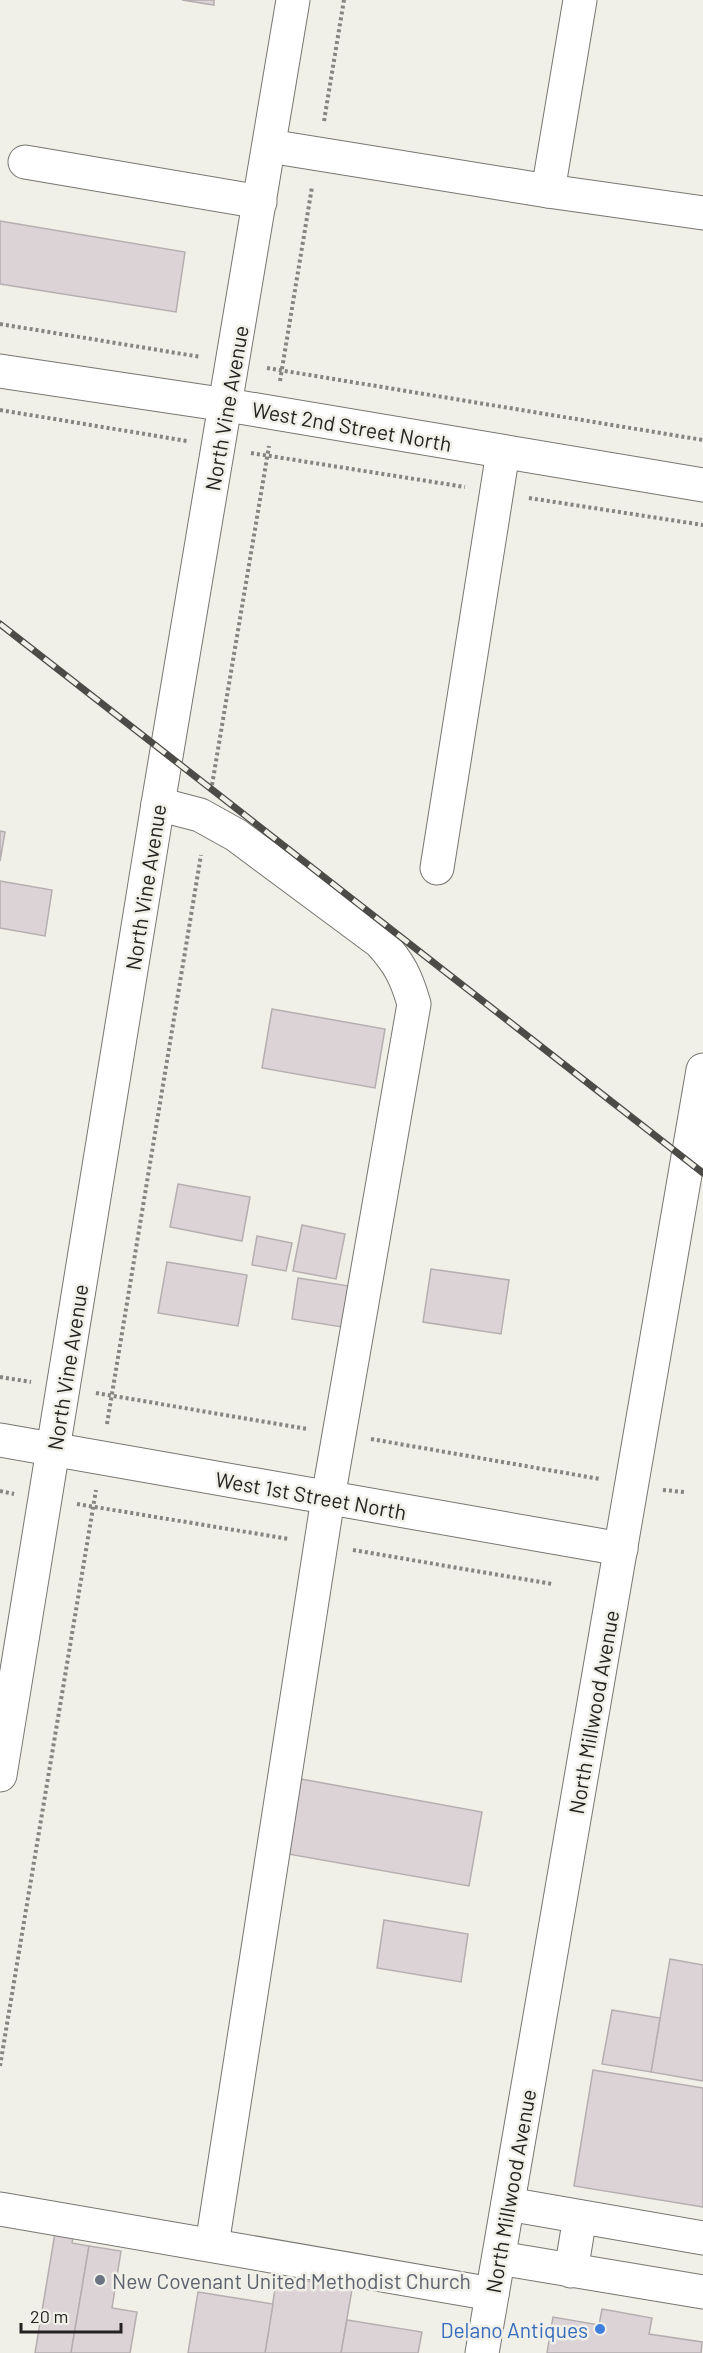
<svg xmlns="http://www.w3.org/2000/svg" width="703" height="2353" viewBox="0 0 703 2353" font-family="Barlow,sans-serif">
<rect width="100%" height="100%" fill="#f0efe8"/>
<g fill="#dbd3d6" stroke="#b5aeb0" stroke-width="1.5">
<path d="M182 0H214V5Z"/>
<path d="M0 221 185 252 176 312 0 284Z"/>
<path d="M0 831 5 832 0 861Z"/>
<path d="M0 881 52 890 45 936 0 928Z"/>
<path d="M272 1009 385 1029 375 1088 262 1068Z"/>
<path d="M178 1184 250 1197 242 1241 170 1227Z"/>
<path d="M302 1225 345 1234 336 1279 293 1271Z"/>
<path d="M257 1236 292 1243 286 1271 252 1265Z"/>
<path d="M167 1262 247 1275 238 1326 158 1313Z"/>
<path d="M431 1269 509 1280 501 1334 423 1322Z"/>
<path d="M298 1278 349 1286 342 1327 292 1319Z"/>
<path d="M301 1779 482 1812 469 1886 288 1854Z"/>
<path d="M384 1920 468 1934 461 1982 377 1968Z"/>
<path d="M670 1959 703 1965V2081L651 2072Z"/>
<path d="M612 2010 660 2018 651 2072 602 2064Z"/>
<path d="M593 2070 703 2088V2207L574 2186Z"/>
<path d="M55 2233 73 2237 72 2243 89 2246 71 2353H35Z"/>
<path d="M89 2246 121 2251 112 2308 137 2312 130 2353H71Z"/>
<path d="M327 2273 354 2278 341 2353H265L277 2276 325 2284Z"/>
<path d="M198 2292 273 2304 265 2353H188Z"/>
<path d="M602 2309 652 2318 649 2334 702 2342 701 2353H547L553 2317 599 2325Z"/>
<path d="M347 2320 422 2332 418 2353H341Z"/>
</g>
<g fill="none" stroke-linecap="round" stroke-linejoin="round">
<defs>
<g id="minor">
<path d="M269 146 548 191 703 213"/>
<path d="M25 162 260 202"/>
<path d="M548 191 580 0"/>
<path d="M0 371 227 405 703 485"/>
<path d="M158 804 200 815 236 835 380 942C399 963 406 976 414 1004L328 1498 212 2245"/>
<path d="M437 868 503 452"/>
<path d="M0 1440 621 1549"/>
<path d="M0 1775 158 804 293 0"/>
<path d="M508 2204 703 2238"/>
<path d="M0 2209 492 2294"/>
<path d="M499 2258 703 2292"/>
<path d="M571 2271 580 2217"/>
<path d="M482 2353 703 1070"/>
</g>
</defs>
<use href="#minor" stroke="#787671" stroke-width="35"/>
<g stroke="#868581" stroke-width="4" stroke-dasharray="3 3" stroke-linecap="butt">
<path d="M324 121 344 0"/>
<path d="M0 324 201 357"/>
<path d="M267 368 703 440"/>
<path d="M280 381 312 187"/>
<path d="M0 410 187 441"/>
<path d="M251 453 465 487"/>
<path d="M529 498 703 525"/>
<path d="M212 785 269 446"/>
<path d="M0 1377 31 1382"/>
<path d="M96 1393 307 1429"/>
<path d="M107 1424 201 855"/>
<path d="M371 1439 600 1479"/>
<path d="M663 1490 684 1492"/>
<path d="M0 1491 14 1494"/>
<path d="M77 1504 289 1539"/>
<path d="M353 1550 552 1584"/>
<path d="M0 2066 96 1490"/>
</g>
<use href="#minor" stroke="#fff" stroke-width="33"/>
<defs>
<path id="rail" d="M0 624 703 1173"/>
</defs>
<use href="#rail" stroke="#4c4b48" stroke-width="7"/>
<use href="#rail" stroke="#f0efe8" stroke-width="4.5" stroke-dasharray="14" stroke-linecap="butt"/>
</g>
<circle fill="#6b7280" stroke="#f0efe8" stroke-width="2" cx="100" cy="2280" r="6"/>
<circle fill="#3f7fe0" stroke="#f0efe8" stroke-width="2" cx="600" cy="2329" r="6"/>
<g text-anchor="middle" dominant-baseline="central" stroke-width="5" stroke-linejoin="round" paint-order="stroke">
<g font-size="21" fill="#242321" stroke="#f0efe8">
<text transform="translate(226 408) rotate(-80)">North Vine Avenue</text>
<text transform="translate(352 426) rotate(10)">West 2nd Street North</text>
<text transform="translate(145 887) rotate(-81)">North Vine Avenue</text>
<text transform="translate(67 1367) rotate(-81)">North Vine Avenue</text>
<text transform="translate(311 1495) rotate(10)">West 1st Street North</text>
<text transform="translate(593 1712) rotate(-80)">North Millwood Avenue</text>
<text transform="translate(510 2191) rotate(-80)">North Millwood Avenue</text>
</g>
<g font-size="21" fill="#5b616d" stroke="#f0efe8" text-anchor="start">
<text x="112" y="2280">New Covenant United Methodist Church</text>
</g>
<g font-size="21" fill="#366cbe" stroke="#f0efe8" text-anchor="end">
<text x="588" y="2329">Delano Antiques</text>
</g>
</g>
<path d="M21 2323v9h100v-9" fill="none" stroke="#242321" stroke-width="3"/>
<text x="30" y="2323" font-size="18" fill="#242321" stroke="#f0efe8" stroke-width="4.5" paint-order="stroke">20 m</text>
</svg>
